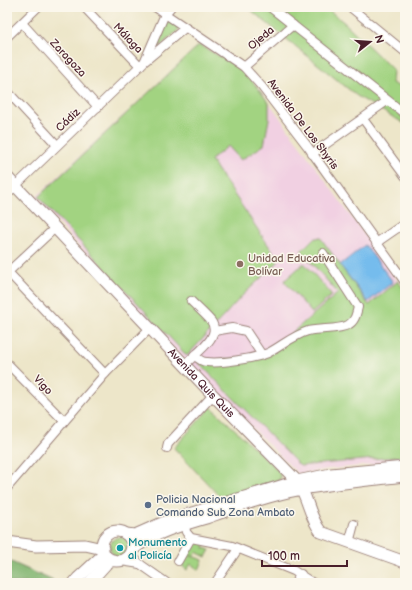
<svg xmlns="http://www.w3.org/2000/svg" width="412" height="590" viewBox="0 0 412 590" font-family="'Balsamiq Sans',sans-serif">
<rect width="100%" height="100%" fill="#fbf7ec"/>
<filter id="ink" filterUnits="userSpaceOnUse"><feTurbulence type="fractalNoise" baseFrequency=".025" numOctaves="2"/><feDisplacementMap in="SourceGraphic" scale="8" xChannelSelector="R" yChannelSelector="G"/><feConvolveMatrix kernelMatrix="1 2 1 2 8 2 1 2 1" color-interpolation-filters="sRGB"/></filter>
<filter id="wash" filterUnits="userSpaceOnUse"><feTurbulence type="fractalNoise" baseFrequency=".012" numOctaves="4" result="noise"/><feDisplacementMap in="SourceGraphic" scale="16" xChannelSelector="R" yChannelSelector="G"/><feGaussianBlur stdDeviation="0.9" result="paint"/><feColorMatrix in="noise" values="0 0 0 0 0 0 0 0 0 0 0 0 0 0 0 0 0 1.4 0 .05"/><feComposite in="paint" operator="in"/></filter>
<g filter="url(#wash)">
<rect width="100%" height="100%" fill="#ede6c9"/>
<path fill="#f1d0e2" d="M199 45 242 71 260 90 405 291V462L330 469 298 474 163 338 35 198Z"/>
<g fill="#a2d381" stroke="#767956">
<path d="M247 7H325L346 24 393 70 392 83 405 90V124L357 96Z"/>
<path d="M165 19 182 27 153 52Z"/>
<path d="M199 45 243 69 269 103V119L264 145 241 160 228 146 211 160 279 261 242 296 187 356 38 197Z"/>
<path d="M320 237 369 305 398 281 405 291V456L300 466 197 361 265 356 338 293 301 251 313 239Z"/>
<path d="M304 263 332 295 312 313 284 281Z"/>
<path d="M211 407 280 472V480L221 498 174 448Z"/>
<circle cx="120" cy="547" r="10"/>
<path d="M189 539 206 542 204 548 210 550 206 557 196 552 194 556 184 552Z"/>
<path d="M183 553 203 560 199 570 191 564 187 570 179 563Z"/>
</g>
<path fill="#81b56f" stroke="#666a4d" d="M7 560 58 583H7Z"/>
<path fill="#75bced" stroke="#606e8c" d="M365 245 393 282 368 302 340 265Z"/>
</g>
<g filter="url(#ink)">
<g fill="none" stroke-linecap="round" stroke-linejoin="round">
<defs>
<g id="minor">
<path d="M84 7 140 66"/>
<path d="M155 7 244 67 262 87 308 147 405 282"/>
<path d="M270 7 405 114"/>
<path d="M350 7 405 52"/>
<path d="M22 23 98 107"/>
<path d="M7 37 38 7"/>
<path d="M145 60 165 14 171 7"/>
<path d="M244 67 293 25"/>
<path d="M7 91 57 145"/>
<path d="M363 119 405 176"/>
<path d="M312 154 387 101"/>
<path d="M7 194 144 62 185 28"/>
<path d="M376 243 405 223"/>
<path d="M8 272 105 374"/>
<path d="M7 273 56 227"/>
<path d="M214 331 232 328 246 331 262 355"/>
<path d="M194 355C198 359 202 362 207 362 221 364 255 358 268 353 282 346 292 336 308 331 320 328 339 330 348 325 355 321 356 315 358 307L323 253"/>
<path d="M7 363 64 421"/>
<path d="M185 365C194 354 223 337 211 321 205 314 198 308 191 301"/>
<path d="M167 448 168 444 213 395"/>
<path d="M7 488 105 374 150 328"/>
<path d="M185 524 186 532 191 538 232 546 294 571 313 583"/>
<path d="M349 543 354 524"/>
<path d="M130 554 140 564 167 583"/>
<path d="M121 561 140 564"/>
<path d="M178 561 191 538"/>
<path d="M215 583 238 549"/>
<path d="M295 583 301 574"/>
</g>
<g id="major">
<path id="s1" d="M7 177 213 395 297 481C308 496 309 517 321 532L405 562"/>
<circle cx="117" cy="546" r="15"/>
<path d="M126 534 135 535 169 520 297 481 331 474 405 467"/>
<path d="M7 542 36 546 85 545 103 549"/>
<path d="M131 551C152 533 180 526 206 518 237 507 269 495 302 489 336 483 371 480 405 476"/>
<path d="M74 583 78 578 104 554"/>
<path d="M89 583 107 563 113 560"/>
</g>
</defs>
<use href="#minor" stroke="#9c827a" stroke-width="10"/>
<use href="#major" stroke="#9c827a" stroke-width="13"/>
<use href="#minor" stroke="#fff" stroke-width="8"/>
<use href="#major" stroke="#fff" stroke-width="11"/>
</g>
</g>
<circle fill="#8d6e63" stroke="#fbf7ec" stroke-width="1.5" cx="240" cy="264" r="4"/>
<circle fill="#5c6f8a" stroke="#fbf7ec" stroke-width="1.5" cx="148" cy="505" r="4"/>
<circle fill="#0f9aa8" stroke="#fbf7ec" stroke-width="1.5" cx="120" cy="548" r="4"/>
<g text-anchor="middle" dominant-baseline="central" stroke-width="3" stroke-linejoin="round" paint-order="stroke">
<g font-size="11" fill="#4a1f2b" stroke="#fbf7ec">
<text transform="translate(128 38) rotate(46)">Málaga</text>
<text transform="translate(261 38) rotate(-40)">Ojeda</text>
<text transform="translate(68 58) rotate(47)">Zaragoza</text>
<text transform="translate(68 120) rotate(-43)">Cádiz</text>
<text transform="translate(303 124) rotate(53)">Avenida De Los Shyris</text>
<text stroke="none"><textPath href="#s1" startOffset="283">Avenida Quis Quis</textPath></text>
<text transform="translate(43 385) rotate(47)">Vigo</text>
</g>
<g font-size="11" fill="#785e54" stroke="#fbf7ec" text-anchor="start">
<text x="248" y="258">Unidad Educativa<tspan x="248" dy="13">Bolívar</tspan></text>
</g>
<g font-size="11" fill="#4e5e75" stroke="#fbf7ec" text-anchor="start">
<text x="156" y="499">Policia Nacional<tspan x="156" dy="13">Comando Sub Zona Ambato</tspan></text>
</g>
<g font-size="11" fill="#0d838f" stroke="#fbf7ec" text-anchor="start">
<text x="128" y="542">Monumento<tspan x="128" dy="13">al Policía</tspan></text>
</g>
</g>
<rect width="412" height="590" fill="none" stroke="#fbf7ec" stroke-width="24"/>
<g transform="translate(370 42) rotate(73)" stroke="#fbf7ec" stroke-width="3" paint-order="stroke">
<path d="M0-3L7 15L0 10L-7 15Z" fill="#4a1f2b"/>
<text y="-6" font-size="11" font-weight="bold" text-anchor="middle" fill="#4a1f2b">N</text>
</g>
<path d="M262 560v6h85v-6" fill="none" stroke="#4a1f2b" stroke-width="2"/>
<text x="268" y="560" font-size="12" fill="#4a1f2b" stroke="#fbf7ec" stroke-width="3" paint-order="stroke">100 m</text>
</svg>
